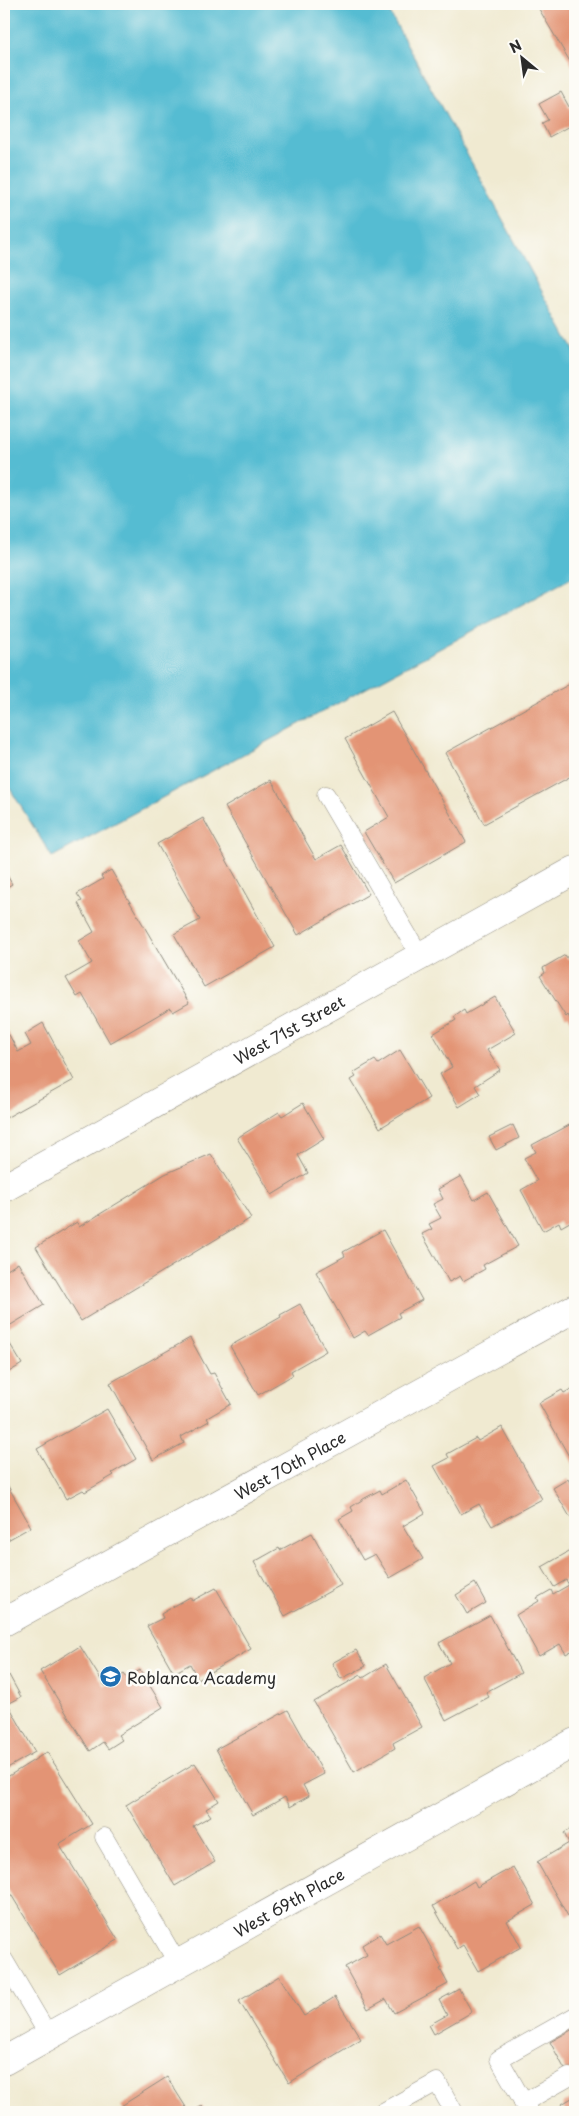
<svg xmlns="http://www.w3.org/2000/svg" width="579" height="2116" viewBox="0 0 579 2116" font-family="'Playpen Sans',sans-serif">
<rect width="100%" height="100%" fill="#fdfcf7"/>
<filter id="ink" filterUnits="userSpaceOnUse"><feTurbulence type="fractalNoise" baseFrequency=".02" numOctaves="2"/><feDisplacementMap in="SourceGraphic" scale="10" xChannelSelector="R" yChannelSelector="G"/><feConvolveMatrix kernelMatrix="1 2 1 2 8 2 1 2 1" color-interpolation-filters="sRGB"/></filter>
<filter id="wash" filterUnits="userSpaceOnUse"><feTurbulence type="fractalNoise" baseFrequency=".0096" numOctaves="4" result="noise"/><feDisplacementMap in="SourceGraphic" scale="20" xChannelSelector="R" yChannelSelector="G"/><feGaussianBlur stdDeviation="1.12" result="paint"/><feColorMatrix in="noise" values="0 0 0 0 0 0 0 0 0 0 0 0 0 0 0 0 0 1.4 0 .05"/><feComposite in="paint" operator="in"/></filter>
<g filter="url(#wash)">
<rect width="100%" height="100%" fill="#f0ead1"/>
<path fill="#54bcd2" stroke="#40747e" d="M4 4H385L575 352V576L52 857 4 779Z"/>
<g id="blocks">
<g fill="#e39475">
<path d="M536 4H575V70Z"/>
<path d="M561 92 575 118V123L549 137 542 123 548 120 539 104Z"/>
<path d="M575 681V774L484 824 445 753Z"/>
<path d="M392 712 466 842 394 883 364 832 389 817 345 739Z"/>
<path d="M271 780 316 859 341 845 369 894 298 935 225 807Z"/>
<path d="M203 818 275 947 204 987 174 934 200 920 157 844Z"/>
<path d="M4 870 12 884 4 889Z"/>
<path d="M111 870 189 1003 173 1012 170 1008 110 1043 82 994 77 997 66 978 92 963 79 941 94 932 78 903 82 901 77 894 103 879 101 876Z"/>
<path d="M575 954V1028L568 1015 566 1017 540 976 545 973 543 968 565 955 568 959Z"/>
<path d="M495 997 516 1033 487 1050 500 1070 475 1086 480 1094 459 1107 440 1074 452 1067 433 1034 456 1020 454 1017 464 1010 466 1014Z"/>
<path d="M43 1023 74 1080 4 1119V1025L18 1052 31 1045 25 1034Z"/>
<path d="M400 1050 429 1098 380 1128 351 1080 356 1077 353 1073 375 1060 378 1064Z"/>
<path d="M303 1103 324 1139 298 1155 308 1173 272 1195 237 1138 279 1112 282 1116Z"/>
<path d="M575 1122V1219L561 1227 559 1222 543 1231 521 1190 537 1181 524 1158 536 1152 532 1145Z"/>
<path d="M513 1125 519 1138 496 1150 489 1137Z"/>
<path d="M211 1154 251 1218 81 1321 36 1247 77 1222 79 1227 165 1174Z"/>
<path d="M461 1176 474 1200 488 1192 518 1246 483 1265 485 1269 463 1281 460 1276 449 1282 422 1234 432 1229 429 1224 441 1218 433 1204 443 1199 438 1189Z"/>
<path d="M383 1230 422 1300 398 1313 400 1317 368 1335 365 1331 353 1338 316 1272 345 1256 343 1252Z"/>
<path d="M18 1263 44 1305 4 1329V1272Z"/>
<path d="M300 1304 326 1351 291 1371 293 1375 258 1395 230 1346 281 1317 280 1315Z"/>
<path d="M4 1334 22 1364 4 1375Z"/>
<path d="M190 1338 210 1374 214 1373 231 1404 207 1418 209 1421 181 1437 184 1443 153 1460 110 1383Z"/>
<path d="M575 1387V1467L539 1403 562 1390 564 1393Z"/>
<path d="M107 1409 136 1459 112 1473 114 1475 85 1492 83 1490 66 1499 37 1449Z"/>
<path d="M502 1427 542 1499 492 1526 479 1504 461 1514 434 1466 449 1458 447 1454 476 1438 478 1441Z"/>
<path d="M4 1479 31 1527 4 1542Z"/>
<path d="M568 1479 575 1492V1514L570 1517 553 1488Z"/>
<path d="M406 1480 425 1513 403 1526 423 1559 390 1578 375 1554 363 1560 339 1519 353 1511 351 1507 365 1498 380 1490 382 1494Z"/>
<path d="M312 1533 341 1585 285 1616 254 1562 279 1548 280 1550Z"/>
<path d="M575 1548V1649L566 1654 560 1644 539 1656 516 1615 539 1601 537 1598 551 1590 553 1594 569 1585 566 1580 554 1587 542 1567Z"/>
<path d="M475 1583 486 1603 467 1614 456 1595Z"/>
<path d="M216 1588 251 1649 198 1679 190 1664 174 1673 147 1626 163 1618 161 1614 176 1605 190 1597 192 1601Z"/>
<path d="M490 1615 521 1673 486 1692 489 1697 446 1720 424 1678 450 1663 439 1643Z"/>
<path d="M80 1646 105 1686 124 1674 127 1678 140 1670 163 1707 118 1735 122 1740 108 1749 103 1742 90 1751 40 1671Z"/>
<path d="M356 1650 366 1666 341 1679 332 1663Z"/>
<path d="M386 1664 422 1727 393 1743 395 1748 354 1772 314 1702 361 1675 363 1678Z"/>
<path d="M9 1675 21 1697 8 1704 35 1752 4 1770V1678Z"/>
<path d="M288 1710 324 1774 303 1785 309 1796 290 1807 285 1797 253 1815 216 1749Z"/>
<path d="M47 1752 92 1824 59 1844 118 1940 60 1975 4 1883V1779Z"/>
<path d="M195 1763 219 1801 206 1809 211 1816 193 1826 215 1862 175 1886 126 1805Z"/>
<path d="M575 1826V1912L568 1916 537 1862 569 1843 564 1833Z"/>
<path d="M513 1867 535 1905 507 1921 521 1947 478 1971 463 1945 457 1949 433 1906 474 1881 477 1887Z"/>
<path d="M419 1926 442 1968 440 1969 448 1984 394 2013 386 1999 368 2009 345 1967 367 1955 362 1945 380 1934 386 1944Z"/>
<path d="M279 1976 304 2016 335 1997 361 2039 289 2083 239 2001Z"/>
<path d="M459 1989 472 2012 434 2034 429 2025 447 2015 439 2000Z"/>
<path d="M575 2028V2088L550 2042Z"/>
<path d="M167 2077 189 2112H125L121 2106Z"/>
<path d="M575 2096V2112H566L562 2104Z"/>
<path d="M202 2106 206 2112H191Z"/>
</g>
</g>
</g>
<g filter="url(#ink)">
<use href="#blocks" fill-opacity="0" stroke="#8e8a7e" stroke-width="1"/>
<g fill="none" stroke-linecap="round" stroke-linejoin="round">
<defs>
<g id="lane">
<path d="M326 795 420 956"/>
<path d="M104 1837 178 1964"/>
<path d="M4 1960 49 2036"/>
<path d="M523 2103 569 2077"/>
<path d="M383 2112 437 2082 454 2112"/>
<path d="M529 2112 499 2059 575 2016"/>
</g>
<g id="street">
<path id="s1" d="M4 1188 575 870"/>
<path id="s2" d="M4 1622 575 1308"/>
<path id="s3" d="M4 2061 575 1742"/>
</g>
</defs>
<use href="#lane" stroke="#8e8a7e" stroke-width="19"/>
<use href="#street" stroke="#8e8a7e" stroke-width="29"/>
<use href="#lane" stroke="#fff" stroke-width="18"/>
<use href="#street" stroke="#fff" stroke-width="28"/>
</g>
</g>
<defs>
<symbol id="school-disc" viewBox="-11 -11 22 22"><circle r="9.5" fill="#1f6fb2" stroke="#fdfcf7"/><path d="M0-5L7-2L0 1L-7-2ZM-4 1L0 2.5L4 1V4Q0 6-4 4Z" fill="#fff"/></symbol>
</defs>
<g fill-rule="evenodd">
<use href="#school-disc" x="98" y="1664" width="25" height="25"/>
</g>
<g text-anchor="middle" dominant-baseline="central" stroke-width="5" stroke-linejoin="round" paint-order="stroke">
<g font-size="16" fill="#2b2b2b" stroke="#fdfcf7">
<text stroke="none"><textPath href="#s1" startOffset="326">West 71st Street</textPath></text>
<text stroke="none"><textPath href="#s2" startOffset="326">West 70th Place</textPath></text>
<text stroke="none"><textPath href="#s3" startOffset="326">West 69th Place</textPath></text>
</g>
<g font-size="16" fill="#2b2b2b" stroke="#fdfcf7" text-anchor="start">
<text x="127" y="1677">Roblanca Academy</text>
</g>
</g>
<rect width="579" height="2116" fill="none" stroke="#fdfcf7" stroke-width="20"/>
<g transform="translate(522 58) rotate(331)" stroke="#fdfcf7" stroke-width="4" paint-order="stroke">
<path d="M0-4L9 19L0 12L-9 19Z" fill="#2b2b2b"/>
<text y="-8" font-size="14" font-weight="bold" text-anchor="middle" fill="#2b2b2b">N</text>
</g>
</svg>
